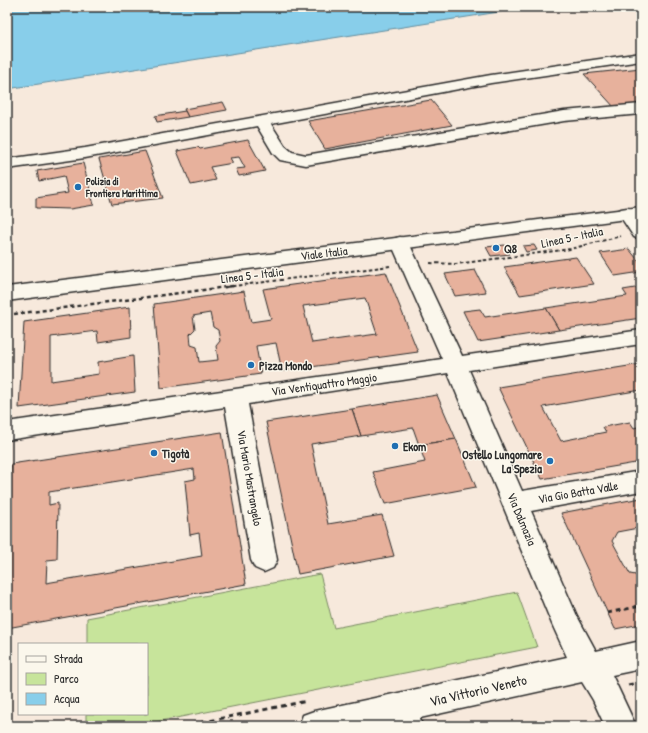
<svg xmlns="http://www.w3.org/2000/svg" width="648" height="733" viewBox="0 0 648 733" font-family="'Patrick Hand',sans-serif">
<rect width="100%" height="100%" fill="#f7e9dc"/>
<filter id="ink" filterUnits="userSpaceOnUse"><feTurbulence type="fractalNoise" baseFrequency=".025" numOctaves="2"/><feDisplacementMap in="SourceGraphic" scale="8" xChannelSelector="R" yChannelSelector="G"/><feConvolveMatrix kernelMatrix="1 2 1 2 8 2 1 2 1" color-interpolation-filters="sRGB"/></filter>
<g filter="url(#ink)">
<path fill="#c7e49b" stroke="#798863" d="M320 574 334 628 517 592 537 647 135 726H86V714H147V644H87V618Z"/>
<path fill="#88ceea" stroke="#638d9e" d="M7 7H531L7 89Z"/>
<g fill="#e7b19c" stroke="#2b2b2b" fill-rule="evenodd">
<path d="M641 68V105L615 108 584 74Z"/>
<path d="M431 100 452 125 325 149 308 121Z"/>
<path d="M223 102 227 110 188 117 184 109Z"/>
<path d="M185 111 188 117 157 122 155 116Z"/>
<path d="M248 140 265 171 239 176 236 169 245 168 239 157 230 158 233 163 210 167 216 180 191 185 177 151 198 147 200 149Z"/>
<path d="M145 151 163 198 112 204 99 159Z"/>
<path d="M83 163 94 205 70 209 36 208V198L68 193 64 176 39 181 37 171Z"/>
<path d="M505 245 510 254 491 256 486 247Z"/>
<path d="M534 245 537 250 526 252 523 246Z"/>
<path d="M629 249 641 264V272L615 276 600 253Z"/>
<path d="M576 257 594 284 520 295 504 267Z"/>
<path d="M475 270 486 292 455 296 445 274Z"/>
<path d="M386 272 418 352 282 371 276 343 256 346 261 374 161 388 154 304 244 291 251 322 271 319 263 289ZM365 298 377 334 312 343 303 306ZM210 313 213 327 218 330 220 341 216 346 218 360 199 362 197 347 191 345 190 334 195 329 193 316Z"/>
<path d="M641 287V318L559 330 546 308 627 296 623 290Z"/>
<path d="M130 307 131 337 98 342 97 331 51 337V381L99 374 98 362 133 356 135 392 19 408 24 322Z"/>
<path d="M546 308 559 330 478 342 463 311 480 309 485 317Z"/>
<path d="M641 364V390L543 407 561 441 606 432 603 427 630 422 634 428 641 426V462L542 479 498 387Z"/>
<path d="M437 395 456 439 419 445 413 428 361 436 352 409Z"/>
<path d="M352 409 361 436 311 444 328 524 382 515 394 556 298 574 266 422Z"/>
<path d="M222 432 246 584 7 628V538L11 464ZM194 469 195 479 185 481 190 535 199 533 202 556 46 583 47 560 57 559 58 503 49 505V492Z"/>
<path d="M456 439 476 487 385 504 373 472 425 462 419 445Z"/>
<path d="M641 498V532L638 528 617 532 612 541 630 574 641 576V624L615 629 561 513Z"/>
</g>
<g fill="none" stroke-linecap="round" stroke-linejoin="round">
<defs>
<g id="minor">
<path d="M641 53V61L491 83 271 124 285 146 292 152 306 155 564 111 641 104V114L564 121 306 165 280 160 273 153 257 126 85 158 7 169V159L85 148 491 75Z"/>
<path d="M627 208 633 209 641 220V239L634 237 618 213 621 209Z"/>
<path d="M400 237 407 239 409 243 462 356 641 330V344L469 370 522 491 641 471V491L531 511 577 616 596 651 641 641V669L612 675 636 726H605L593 700 582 682 420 718 422 726H392L391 724 384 726H299L303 715 314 711 567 657 552 624 448 373 248 404 277 560 273 568 264 572 255 568 251 560 225 407 7 440V422L442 359 391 243 393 239Z"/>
</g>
<path id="major" d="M641 207V217L7 301V287Z"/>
</defs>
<use href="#minor" stroke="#2b2b2b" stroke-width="3"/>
<use href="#major" stroke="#2b2b2b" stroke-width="3"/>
<g stroke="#2b2b2b" stroke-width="2" stroke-dasharray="3.5 2.5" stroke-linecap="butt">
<path d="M430 263 456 264 570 249 621 236"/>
<path d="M226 287 390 266"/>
</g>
<path stroke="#2b2b2b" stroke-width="2.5" stroke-dasharray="4 3" stroke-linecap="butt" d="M7 315 234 286"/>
<g stroke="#2b2b2b" stroke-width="3" stroke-dasharray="5 4" stroke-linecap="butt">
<path d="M607 613 641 606"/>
<path d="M628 685 641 682"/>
<path d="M184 726 307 701"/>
</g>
<use href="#minor" fill="#fbf7ec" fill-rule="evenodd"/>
<use href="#major" fill="#fbf7ec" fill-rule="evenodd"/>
</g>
</g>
<g fill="#1f6fb2" stroke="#fbf7ec" stroke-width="1.5">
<circle cx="78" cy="187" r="4"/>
<circle cx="496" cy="248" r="4"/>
<circle cx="251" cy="365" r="4"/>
<circle cx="395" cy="446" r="4"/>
<circle cx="154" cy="453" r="4"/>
<circle cx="550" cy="461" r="4"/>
</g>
<g text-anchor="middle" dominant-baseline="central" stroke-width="3" stroke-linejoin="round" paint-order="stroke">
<g font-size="10" font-weight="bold" fill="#2b2b2b" stroke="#fbf7ec" text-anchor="start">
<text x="86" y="181">Polizia di<tspan x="86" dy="12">Frontiera Marittima</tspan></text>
</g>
<g font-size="12" fill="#2b2b2b" stroke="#fbf7ec">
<text transform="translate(572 237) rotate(-12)">Linea 5 - Italia</text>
<text transform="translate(324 253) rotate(-7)">Viale Italia</text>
<text transform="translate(252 275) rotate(-7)">Linea 5 - Italia</text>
<text transform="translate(324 384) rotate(-8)">Via Ventiquattro Maggio</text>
<text transform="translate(250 478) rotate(80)">Via Mario Mastrangelo</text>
<text transform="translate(578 492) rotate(-10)">Via Gio Batta Valle</text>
<text transform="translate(522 519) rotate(67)">Via Dalmazia</text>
</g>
<g font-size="12" font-weight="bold" fill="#2b2b2b" stroke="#fbf7ec" text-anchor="start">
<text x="504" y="248">Q8</text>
<text x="259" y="365">Pizza Mondo</text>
<text x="403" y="446">Ekom</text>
<text x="162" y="453">Tigotà</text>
<text x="542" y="454" text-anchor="end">Ostello Lungomare<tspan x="542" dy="14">La Spezia</tspan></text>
</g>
<g font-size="14" fill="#2b2b2b" stroke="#fbf7ec">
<text transform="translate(478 690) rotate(-13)">Via Vittorio Veneto</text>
</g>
</g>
<rect width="648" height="733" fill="none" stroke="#fbf7ec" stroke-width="24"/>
<rect x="12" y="12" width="624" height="709" fill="none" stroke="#2b2b2b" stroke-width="1.5" filter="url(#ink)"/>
<rect x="18" y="643" width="130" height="72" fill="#fbf7ec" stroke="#a8a59f"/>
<rect x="26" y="656" width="20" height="6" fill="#fbf7ec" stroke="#a8a59f"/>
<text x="54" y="663" font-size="12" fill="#2b2b2b">Strada</text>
<rect x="26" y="673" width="20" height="12" fill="#c7e49b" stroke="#a8a59f"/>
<text x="54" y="683" font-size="12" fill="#2b2b2b">Parco</text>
<rect x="26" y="693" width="20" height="12" fill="#88ceea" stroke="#a8a59f"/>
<text x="54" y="703" font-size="12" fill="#2b2b2b">Acqua</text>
</svg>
